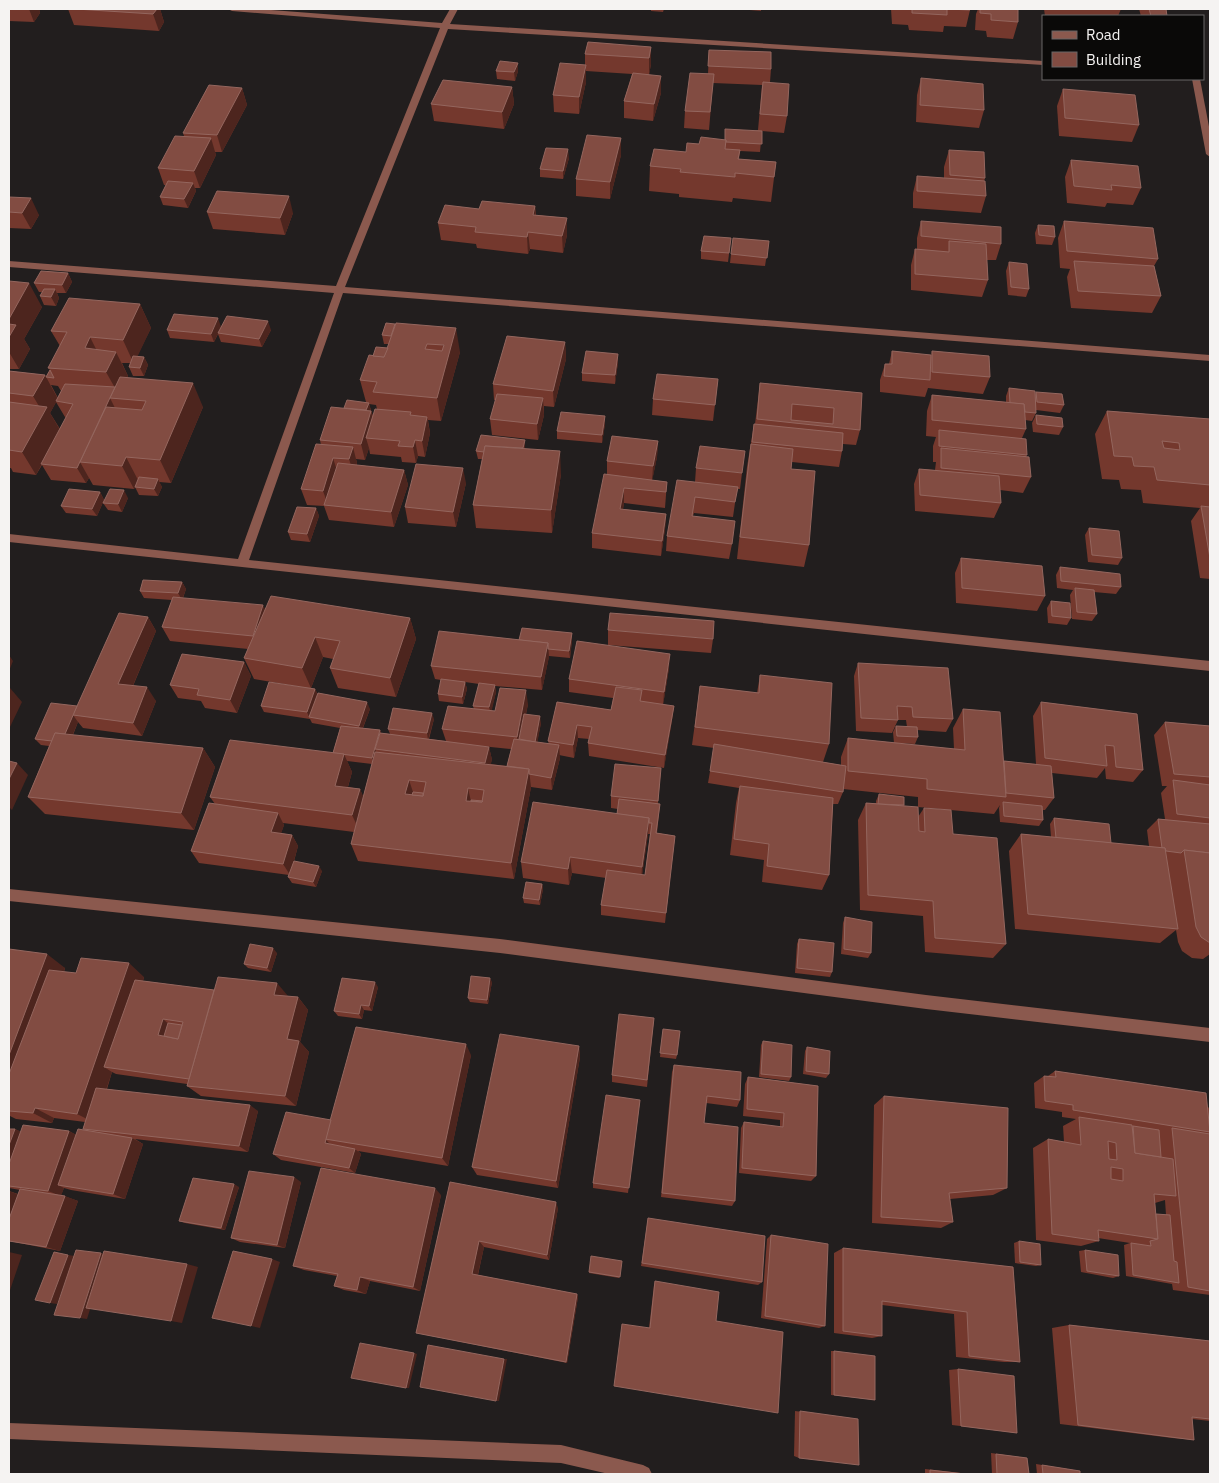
<svg xmlns="http://www.w3.org/2000/svg" width="1219" height="1483" viewBox="0 0 1219 1483" font-family="'IBM Plex Sans',sans-serif">
<rect width="100%" height="100%" fill="#221e1e"/>
<g fill="none" stroke-linecap="round" stroke-linejoin="round">
<g fill="#8b594e" fill-rule="evenodd">
<path d="M228 9H258L442 23 450 9H458L450 24 1043 61V65L448 29 345 287 1210 355V361L343 293 249 560 1210 661V671L9 542V534L238 559 334 293 9 267V261L336 286 440 28 232 11Z"/>
<path d="M1192 79H1200L1210 132V157L1206 154Z"/>
<path d="M9 889 500 939 926 995 1210 1028V1042L926 1009 500 953 9 901Z"/>
<path d="M9 1423 561 1445 643 1465 649 1468 652 1474H609L561 1463 9 1439Z"/>
</g>
</g>
<g fill="#74382d" fill-rule="evenodd">
<path d="M9 9H39L40 13 34 22 9 21Z"/>
<path d="M68 9H160L164 22 159 31 74 25Z"/>
<path d="M651 9H664L663 12 651 11Z"/>
<path d="M738 9H761V11Z"/>
<path d="M870 9H889V10Z"/>
<path d="M891 9H970V10L966 27 944 26 943 32 909 30 908 25 892 24Z"/>
<path d="M978 9H1018V22L1013 39 987 37 986 31 975 30 976 14Z"/>
<path d="M1044 9H1121L1118 16H1045Z"/>
<path d="M1139 9H1166L1167 16H1141Z"/>
<path d="M651 47V64L649 75 661 93 653 121 624 118V101L632 74 586 71V82L579 114 554 112 553 95 585 65V54Z"/>
<path d="M709 50 771 69 770 82 787 116 784 133 762 131 760 152 740 151 739 159 776 162 771 202 733 198 732 202 679 197V194L649 191 650 166 686 152 699 144 725 140 758 130 762 85 713 83 709 130 684 128 685 111 708 74Z"/>
<path d="M496 71H518L515 81 497 79Z"/>
<path d="M921 78 984 110 979 128 916 122 917 95Z"/>
<path d="M512 87 514 104 504 129 434 121 431 104Z"/>
<path d="M242 88 247 105 222 152H215L216 155 200 188H195L196 191 188 208 163 205 160 197 166 185H164L158 168 184 136 183 133Z"/>
<path d="M1063 89 1139 125 1132 142 1059 136 1057 106Z"/>
<path d="M621 138V155L610 199 576 196V179Z"/>
<path d="M949 150 985 178 984 181 986 196 981 213 913 208V193L917 176 944 178V167Z"/>
<path d="M569 158 563 179 540 177V169Z"/>
<path d="M1071 160 1141 188 1133 205 1107 203 1105 207 1067 203 1065 177Z"/>
<path d="M9 197 39 215 31 229 9 228Z"/>
<path d="M535 206 536 215 567 218V235L563 253 530 249 528 254 477 248 476 244 441 240 438 223 479 209Z"/>
<path d="M207 212 293 213 285 235 213 229Z"/>
<path d="M921 221 1001 244 996 260H987L988 280 982 297 911 290V265L915 249H917V238Z"/>
<path d="M1064 221 1158 259 1154 266 1161 296 1152 313 1071 308 1067 277 1070 269 1060 268 1058 238Z"/>
<path d="M1038 225 1055 237 1052 245 1036 244 1035 233Z"/>
<path d="M731 238 728 262 701 259V251Z"/>
<path d="M769 241 765 266 730 263 731 254Z"/>
<path d="M1009 262 1029 289 1026 297 1008 295 1006 271Z"/>
<path d="M68 273 72 282 66 293H57L59 298 56 306 44 305 40 296 42 292H39L34 283Z"/>
<path d="M9 281 42 307 24 339 30 349 19 369H9V370Z"/>
<path d="M140 304 151 328 137 356 144 357 148 365 144 376H133L129 367 130 363H122L128 376 127 378 203 407 171 483 159 482 162 487 158 496 139 495 135 487 134 489 93 485 89 478 86 483 51 480 42 465 36 475 13 472 11 468H9V371L45 375 46 377 50 370 48 368 60 346 51 331ZM51 385 58 386 61 391 58 398ZM56 402 65 417 66 418 60 429 50 413Z"/>
<path d="M386 323 460 352 441 421 428 420 430 433 425 457 418 456 416 463 402 462 401 457 370 454 369 448 365 460 356 459 357 463V465L404 470 408 485 394 527 329 520 324 506 307 505 301 489 321 445 320 440 344 408 366 402 360 380 388 348 389 344H384L382 335ZM369 404 376 405 377 409 373 416Z"/>
<path d="M167 330H271L262 347 221 342 218 334 214 342 170 338Z"/>
<path d="M565 342 566 359 554 407 544 406V415L538 440 492 435 490 419 496 400H494L493 384Z"/>
<path d="M892 351 931 357 932 351 990 377 983 394 928 388 925 397 880 392V380L885 364H889Z"/>
<path d="M618 354V362L615 384 582 381V373Z"/>
<path d="M718 379 713 421 652 415 653 399Z"/>
<path d="M760 383 862 393 860 430 856 445 843 444 842 451 839 467 792 462 791 469 809 545 804 567 737 559 747 467 754 424H755Z"/>
<path d="M1009 388 1035 395 1036 392 1064 405 1060 413 1036 410V413L1032 421 1025 420 1026 429 1022 438 1027 455 1026 456 1031 477 1023 493 1000 490 1001 503 994 518 915 511 914 484 919 469 935 470 936 462H933V446L936 437 926 436 927 411 932 395 1006 402V396Z"/>
<path d="M1107 411 1210 419V579L1200 578 1191 521 1200 508 1143 503 1141 490 1121 489 1119 480 1102 479 1095 434Z"/>
<path d="M1036 415 1063 427 1059 435 1033 432 1032 423Z"/>
<path d="M605 416V424L602 443 557 439V431Z"/>
<path d="M658 441 657 457 652 480 667 482 665 508 624 503 623 509 666 514 665 529 661 556 592 548V533L607 475V461Z"/>
<path d="M525 449 561 474 552 533 476 528 473 505 482 459H478L476 451Z"/>
<path d="M696 468 742 473 740 489H737L733 517 694 513 693 516 732 544 729 559 666 551 667 536 695 482Z"/>
<path d="M466 483 456 527 408 523 405 507Z"/>
<path d="M100 492 104 500 97 516 66 513 61 506Z"/>
<path d="M128 498 122 512 108 510 103 503Z"/>
<path d="M316 508 319 516 310 542 291 540 288 532Z"/>
<path d="M1089 528 1122 558 1118 565 1088 562 1085 535Z"/>
<path d="M961 558 1045 596 1037 611 956 603 955 573Z"/>
<path d="M1060 567 1121 587 1116 594 1094 592 1097 614 1092 621 1072 619 1070 595 1073 590 1057 588 1056 575Z"/>
<path d="M182 582 186 589 183 598 265 609 410 618 416 639 396 697 338 688 330 668 333 659 323 657 311 688 315 689 318 695 370 709 363 728 380 730 381 733 390 734 388 729 434 719 429 739 446 741 442 729 474 709 473 706 479 684 465 682 467 689 463 704 439 701 438 694 441 680 435 679 431 666 519 640 572 633V640L570 658 549 656 542 690 495 686 496 692 491 711H495L528 704 526 714 541 723 537 742 549 744 548 741 557 702 611 710 613 698 569 692V679L669 668 663 705 674 706 672 720 664 768 589 756 588 743 589 739 578 738 574 758 559 755 560 758 552 790 531 787 514 879 358 861 351 844 354 832 283 823 284 825 281 833 292 835 298 846 293 865 322 871 316 887 292 883 288 877 289 875 199 863 191 851 215 804 210 797 333 753 340 728 312 723 310 719 264 712 261 706 301 687 254 679 244 658 248 649 170 641 162 627 172 600 144 598 140 591ZM481 746 511 749 507 766 490 764 492 760 489 747ZM347 761 372 764 363 797 360 789 348 787 352 772Z"/>
<path d="M1051 601 1071 618 1067 625 1048 623 1047 608Z"/>
<path d="M148 617 156 631 133 686 156 701 142 736 83 728 78 722 73 735 203 748 215 767 194 830 45 814 28 797 49 746 41 745 35 739 77 706Z"/>
<path d="M608 630 713 639 711 653 608 645Z"/>
<path d="M244 662 251 676 237 713 205 708 201 701 178 698 170 685Z"/>
<path d="M858 663 953 719 946 732 917 730 918 737 915 744 894 743 893 732 896 726 907 727 906 720H898L892 733 856 731 854 676Z"/>
<path d="M760 675 829 744 823 762 841 765V757L848 738 954 749 953 728 963 709 1004 761 1036 764 1033 716 1041 702 1137 714 1143 770 1133 782 1106 779 1105 768 1097 778 1052 773 1054 798 1045 810H1043V820L1039 826 1000 822 999 808 1000 805 994 814 918 807V797L843 789V792L838 804H833L829 875 822 890 762 882 764 860 730 855 736 803 739 788 708 783 714 748 692 745 700 686 757 693Z"/>
<path d="M1165 722 1210 726V954L1203 959 1192 958 1182 951 1178 942 1176 930 1160 943 1015 929 1009 851 1021 834 1051 837 1050 824 1054 818 1111 843 1149 846 1147 830 1158 819H1165L1161 793 1167 786H1162L1154 735Z"/>
<path d="M661 768 658 804H660L657 833 675 836 665 923 601 915V905L606 878 572 873 569 885 523 878 521 862 617 814 618 809 611 808V796ZM648 834H650L645 875H642Z"/>
<path d="M879 794 904 805 918 817 924 808 953 834 1006 944 993 958 925 952 923 916 860 910 858 820 866 803H876V801Z"/>
<path d="M542 884 543 889 540 905 524 903 523 898Z"/>
<path d="M845 917 871 953 868 958 841 954 843 923Z"/>
<path d="M799 939 832 972 830 977 795 973 797 944Z"/>
<path d="M9 949 65 968 64 972 76 973 144 977 143 981 214 990 298 997 308 1010 300 1042 309 1052 296 1106 201 1096 187 1086V1084L116 1074 112 1072 107 1089 258 1111 248 1152 135 1139 143 1144 125 1199 71 1190 64 1188 61 1195 78 1201 60 1251 9 1241V1242V1191L18 1194 20 1190 9 1188V1129H15L21 1132 69 1131 76 1135 85 1130 83 1129 85 1122 54 1118 52 1123 16 1119 10 1116 9 1119Z"/>
<path d="M277 953 271 972 248 968 244 964Z"/>
<path d="M492 982 488 1004 470 1002 468 998Z"/>
<path d="M378 987 372 1011 364 1010 362 1019 338 1016 334 1011Z"/>
<path d="M654 1018 647 1087 612 1082V1075Z"/>
<path d="M663 1029 677 1055 676 1059 660 1057Z"/>
<path d="M763 1041 791 1077 789 1081 759 1077 761 1045Z"/>
<path d="M579 1046 580 1057 558 1188 477 1175 472 1167Z"/>
<path d="M807 1047 829 1074 826 1078 803 1074 805 1051Z"/>
<path d="M471 1055 448 1166 358 1151 361 1154 355 1173 281 1160 273 1154 331 1120Z"/>
<path d="M674 1065 740 1100 737 1107 706 1103 704 1123 735 1201 732 1206 661 1197 672 1072Z"/>
<path d="M1055 1071 1207 1108 1210 1107V1295L1173 1290 1172 1284 1126 1276 1124 1245 1130 1243 1098 1238 1099 1241 1081 1246 1036 1240 1033 1148 1048 1139 1064 1142 1063 1126 1076 1119 1062 1117V1112L1035 1108 1034 1083 1044 1076H1048ZM1165 1200 1166 1215 1156 1214 1155 1203Z"/>
<path d="M748 1077 818 1086 816 1176 811 1181 739 1173 741 1128 744 1122 780 1127V1120L743 1116 745 1084Z"/>
<path d="M884 1096 1007 1188 993 1195 950 1199 953 1222 941 1228 872 1223 874 1105Z"/>
<path d="M640 1100 628 1193 593 1188V1183Z"/>
<path d="M301 1182 285 1248 240 1242 231 1238Z"/>
<path d="M450 1182 558 1208 549 1260 484 1247 478 1275 577 1294 578 1297 567 1363 416 1333Z"/>
<path d="M239 1187 225 1230 185 1223 179 1221Z"/>
<path d="M441 1195 420 1291 370 1281 366 1294 344 1290 334 1286 337 1276 304 1270 293 1266Z"/>
<path d="M648 1218 762 1282 758 1285 641 1266Z"/>
<path d="M771 1235 825 1326 819 1328 761 1318 767 1239Z"/>
<path d="M1019 1241 1041 1265 1036 1266 1015 1263 1014 1243Z"/>
<path d="M843 1248 1013 1267 1020 1362H1004L956 1357 954 1314 882 1305V1336L872 1338 834 1333V1253Z"/>
<path d="M1085 1250 1119 1276 1113 1278 1081 1272 1079 1251Z"/>
<path d="M622 1261 619 1278 589 1273V1272Z"/>
<path d="M655 1281 716 1321 778 1413 649 1328 654 1285Z"/>
<path d="M1069 1325 1210 1341V1421L1192 1419 1194 1440 1172 1438 1060 1424 1052 1328Z"/>
<path d="M831 1351H834L875 1400 831 1395Z"/>
<path d="M958 1369 1017 1433 952 1425 949 1370Z"/>
<path d="M795 1411 858 1419 799 1458 794 1456Z"/>
<path d="M991 1453 1027 1458 1029 1474H992Z"/>
<path d="M1036 1464 1080 1471V1474H1037Z"/>
<path d="M925 1469 970 1474H925Z"/>
</g>
<g fill="#4d251e">
<path d="M29 9H39L40 13 34 22Z"/>
<path d="M157 9H160L164 22 159 31 153 14Z"/>
<path d="M651 47V64L649 75V58Z"/>
<path d="M518 63V71L515 81 514 72Z"/>
<path d="M586 65V82L579 114V97Z"/>
<path d="M661 76V93L653 121 654 104Z"/>
<path d="M512 87 514 104 504 129 502 112Z"/>
<path d="M242 88 247 105 222 152 217 135Z"/>
<path d="M211 138 216 155 200 188 194 171Z"/>
<path d="M621 138V155L610 199V182Z"/>
<path d="M568 149 569 158 563 179V171Z"/>
<path d="M193 183 196 191 188 208 184 199Z"/>
<path d="M289 196 293 213 285 235 280 218Z"/>
<path d="M31 198 39 215 31 229 22 213Z"/>
<path d="M535 206 536 223 533 215Z"/>
<path d="M567 218V235L563 253 562 236Z"/>
<path d="M528 232 530 249 528 254 527 237Z"/>
<path d="M68 273 72 282 66 293 62 285Z"/>
<path d="M29 283 42 307 24 339 30 349 19 369 9 352V319Z"/>
<path d="M55 289 59 298 56 306 51 297Z"/>
<path d="M140 304 151 328 134 364 123 340Z"/>
<path d="M218 318 221 327 214 342 211 334Z"/>
<path d="M268 321 271 330 262 347 259 339Z"/>
<path d="M456 328 460 352 441 421 437 398Z"/>
<path d="M90 337 102 361 97 372 85 348Z"/>
<path d="M565 342 566 359 554 407 553 391Z"/>
<path d="M116 352 128 376 119 395 106 372Z"/>
<path d="M618 354V362L615 384V375Z"/>
<path d="M144 357 148 365 144 376 140 368Z"/>
<path d="M45 375 58 399 50 413 60 430 36 475 22 452 43 413 33 396Z"/>
<path d="M193 383 203 407 171 483 160 460Z"/>
<path d="M110 398 118 414 80 462Z"/>
<path d="M543 398 544 415 538 440 537 424Z"/>
<path d="M369 403 371 411 366 412Z"/>
<path d="M371 411 375 427 366 438 369 448 365 460 361 444Z"/>
<path d="M605 416V424L602 443V435Z"/>
<path d="M427 417 430 433 425 457 422 441Z"/>
<path d="M415 440 418 456 416 463 413 447Z"/>
<path d="M525 440V448L522 463 521 455Z"/>
<path d="M658 441 657 457 652 482 653 466Z"/>
<path d="M353 447 357 463 354 475 349 459Z"/>
<path d="M560 451 561 474 552 533 551 510Z"/>
<path d="M126 457 138 480 134 489 122 466Z"/>
<path d="M333 458 338 474 328 505 323 491Z"/>
<path d="M80 462 89 478 86 483 77 468Z"/>
<path d="M463 468 466 483 456 527 453 512Z"/>
<path d="M404 470 408 485 394 527 391 512Z"/>
<path d="M158 479 162 487 158 496 154 489Z"/>
<path d="M624 488V503L620 524V509Z"/>
<path d="M124 490 128 498 122 512 118 504Z"/>
<path d="M100 492 104 500 97 516 92 509Z"/>
<path d="M316 508 319 516 310 542 307 534Z"/>
<path d="M666 514 665 529 661 556 662 541Z"/>
<path d="M182 582 186 589 182 600 178 593Z"/>
<path d="M263 605 270 619 253 636Z"/>
<path d="M148 617 156 631 128 697 118 684Z"/>
<path d="M410 618 416 639 396 697 390 678Z"/>
<path d="M572 633V640L570 658 569 651Z"/>
<path d="M315 637 323 657 311 688 302 668Z"/>
<path d="M548 643 549 657 542 690 541 677Z"/>
<path d="M670 654 669 668 663 705 664 692Z"/>
<path d="M9 655 13 661 9 671Z"/>
<path d="M244 662 251 676 237 713 230 700Z"/>
<path d="M465 682 467 689 463 704 462 697Z"/>
<path d="M495 685 496 692 491 714 489 707Z"/>
<path d="M147 687 156 701 142 736 133 723Z"/>
<path d="M10 688 22 702 9 729V691Z"/>
<path d="M315 689 318 695 309 717 307 712Z"/>
<path d="M526 690 528 704 519 750 517 737Z"/>
<path d="M367 702 370 709 361 732 359 726Z"/>
<path d="M674 706 672 720 664 768 665 755Z"/>
<path d="M432 713 434 719 428 740 427 733Z"/>
<path d="M73 715 78 722 67 748 61 742Z"/>
<path d="M540 716 541 723 536 750 535 744Z"/>
<path d="M577 725 578 738 574 758 573 745Z"/>
<path d="M380 730 382 737 375 749 377 754 374 764 372 758Z"/>
<path d="M559 745 560 758 552 790 551 778Z"/>
<path d="M489 747 492 760 488 775 485 763Z"/>
<path d="M203 748 215 767 194 830 181 813Z"/>
<path d="M344 754 352 772 343 804 335 786Z"/>
<path d="M17 763 28 775 12 810 9 807V779Z"/>
<path d="M529 769 531 787 514 879 511 863Z"/>
<path d="M409 780 415 798 405 794Z"/>
<path d="M468 788 472 806 466 801Z"/>
<path d="M360 789 367 806 360 832 352 815Z"/>
<path d="M278 813 284 825 278 843 271 832Z"/>
<path d="M649 818 648 835 641 883 642 867Z"/>
<path d="M292 835 298 846 290 875 283 864Z"/>
<path d="M570 857 572 873 569 885 568 869Z"/>
<path d="M319 866 322 871 316 887 313 882Z"/>
<path d="M542 884 543 889 540 905 539 900Z"/>
<path d="M273 948 277 953 271 972 267 968Z"/>
<path d="M47 954 65 968 12 1111H9V1055Z"/>
<path d="M129 963 144 977 114 1068 104 1067 112 1072 95 1123 77 1114Z"/>
<path d="M490 978 492 982 488 1004 487 1000Z"/>
<path d="M375 982 378 987 372 1011 369 1006Z"/>
<path d="M277 983 288 996 274 995Z"/>
<path d="M298 997 308 1010 300 1042 309 1052 296 1106 285 1096 287 1039Z"/>
<path d="M361 1005 364 1010 362 1019 359 1014Z"/>
<path d="M163 1019 173 1028 169 1040 158 1035Z"/>
<path d="M466 1044 471 1055 448 1166 442 1158Z"/>
<path d="M579 1046 580 1057 558 1188 556 1181Z"/>
<path d="M250 1105 258 1111 248 1152 239 1146Z"/>
<path d="M35 1108 54 1118 52 1123 33 1113Z"/>
<path d="M15 1129 29 1135 9 1179V1145Z"/>
<path d="M69 1131 81 1137 58 1185 64 1188 61 1196 48 1191Z"/>
<path d="M132 1138 143 1144 125 1199 113 1194Z"/>
<path d="M326 1140 332 1146 325 1143Z"/>
<path d="M355 1149 361 1154 355 1173 349 1168Z"/>
<path d="M294 1177 301 1182 285 1248 277 1245Z"/>
<path d="M234 1184 239 1187 225 1230 221 1228Z"/>
<path d="M435 1188 441 1195 420 1291 413 1287Z"/>
<path d="M9 1191 25 1197 9 1241Z"/>
<path d="M65 1196 78 1201 60 1251 46 1247Z"/>
<path d="M556 1202 558 1208 549 1260 547 1255Z"/>
<path d="M479 1241 484 1247 477 1278 472 1274Z"/>
<path d="M9 1252 22 1255 9 1293Z"/>
<path d="M101 1253 107 1255 87 1319 80 1318Z"/>
<path d="M68 1255 75 1256 57 1304 50 1303Z"/>
<path d="M272 1259 280 1262 260 1328 251 1326Z"/>
<path d="M187 1264 198 1267 182 1323 171 1321Z"/>
<path d="M360 1277 370 1281 366 1294 357 1290Z"/>
<path d="M577 1294 578 1297 567 1363 566 1362Z"/>
<path d="M414 1353 417 1354 409 1388H406Z"/>
<path d="M504 1359H507L499 1401H496Z"/>
</g>
<g fill="#824c42" stroke="#94665e" fill-rule="evenodd">
<path d="M76 9H157L153 14Z"/>
<path d="M912 9H970V10L947 9V15L912 13Z"/>
<path d="M980 9H1018V22L991 20V14L980 13Z"/>
<path d="M1149 9H1166L1167 16H1151Z"/>
<path d="M588 42 651 47 649 58 585 54Z"/>
<path d="M709 50 771 52V69L708 66Z"/>
<path d="M500 61 518 63 514 72 496 71Z"/>
<path d="M560 63 586 65 579 97 553 95Z"/>
<path d="M633 73 661 76 654 104 624 101Z"/>
<path d="M690 73 714 74 710 112 685 111Z"/>
<path d="M921 78 983 84 984 110 920 105Z"/>
<path d="M443 80 512 87 502 112 431 104Z"/>
<path d="M763 82 789 84 787 116 760 114Z"/>
<path d="M209 85 242 88 217 135 183 133Z"/>
<path d="M1063 89 1135 95 1139 125 1065 118Z"/>
<path d="M725 129 762 131V144L726 142V140H725Z"/>
<path d="M587 135 621 138 610 182 576 179Z"/>
<path d="M175 136 211 138 194 171 158 168Z"/>
<path d="M701 137 726 140 725 149 740 150 738 159 776 162 774 177 735 173V177L680 172 681 169 650 166 654 149 686 152 687 143 699 144Z"/>
<path d="M546 148 568 149 563 171 540 169Z"/>
<path d="M949 150 984 152 985 178 950 175Z"/>
<path d="M1071 160 1138 166 1141 188 1111 185 1112 190 1074 186Z"/>
<path d="M917 176 985 181 986 196 917 191Z"/>
<path d="M168 181 193 183 184 199 160 197Z"/>
<path d="M217 191 289 196 280 218 207 212Z"/>
<path d="M9 197 31 198 22 213 9 212Z"/>
<path d="M482 201 535 206 533 215 567 218 562 236 528 232 527 237 475 232 476 227 438 223 445 205 479 209Z"/>
<path d="M921 221 1001 227V244L921 236Z"/>
<path d="M1064 221 1153 228 1158 259 1067 251Z"/>
<path d="M1038 225 1054 226 1055 237 1039 235Z"/>
<path d="M704 236 731 238 729 253 701 251Z"/>
<path d="M733 238 769 241 767 258 731 254Z"/>
<path d="M949 241 986 244 988 280 915 274V249L949 252Z"/>
<path d="M1074 261 1154 266 1161 296 1078 291Z"/>
<path d="M1009 262 1027 264 1029 289 1011 287Z"/>
<path d="M41 271 68 273 62 285 34 283Z"/>
<path d="M9 281 29 283 9 319Z"/>
<path d="M44 289H55L51 297 40 296Z"/>
<path d="M69 298 140 304 123 340 90 337 85 348 116 352 106 372 48 368 67 332 51 331Z"/>
<path d="M174 314 218 318 211 334 167 330Z"/>
<path d="M227 316 268 321 259 339 218 333Z"/>
<path d="M386 323 395 324 391 336 382 335Z"/>
<path d="M396 323 456 328 437 398 373 392 377 382 360 380 369 355 384 357ZM427 344 444 345 442 351 425 349Z"/>
<path d="M9 324 16 325 9 337Z"/>
<path d="M507 336 565 342 553 391 493 384Z"/>
<path d="M376 347 388 348 384 357 373 356Z"/>
<path d="M586 351 618 354 615 375 582 373Z"/>
<path d="M892 351 931 355 930 380 884 376 885 364H892Z"/>
<path d="M932 351 989 356 990 377 932 372Z"/>
<path d="M133 356 144 357 140 368 129 367Z"/>
<path d="M50 370 54 378 46 377Z"/>
<path d="M9 371 45 375 33 396 9 393Z"/>
<path d="M657 374 718 379 715 405 653 399Z"/>
<path d="M120 377 193 383 160 460 126 457 122 466 80 462 106 407 142 410 146 401 110 398Z"/>
<path d="M760 383 862 393 860 430 757 419ZM792 404 834 408 833 424 791 420Z"/>
<path d="M65 384 115 387 77 468 41 464 73 404 56 401Z"/>
<path d="M1009 388 1035 391 1036 413 1025 412 1024 404 1010 403Z"/>
<path d="M1036 392 1062 394 1064 405 1037 402Z"/>
<path d="M497 394 543 398 537 424 490 419Z"/>
<path d="M932 395 1024 404 1026 429 932 420Z"/>
<path d="M347 400 369 403 366 410 344 408Z"/>
<path d="M9 402 47 407 22 452 9 450Z"/>
<path d="M331 407 371 411 361 444 320 440Z"/>
<path d="M375 409 411 412 410 415 427 417 422 441 415 440 413 447 398 446 400 441 366 438Z"/>
<path d="M1107 411 1210 419V485L1157 480 1154 467 1134 466 1132 457 1114 456ZM1162 441 1179 443 1180 450 1164 448Z"/>
<path d="M561 412 605 416 602 435 557 431Z"/>
<path d="M1036 415 1062 418 1063 427 1037 424Z"/>
<path d="M754 424 843 433 842 451 752 442Z"/>
<path d="M939 430 1026 439 1027 455 939 446Z"/>
<path d="M481 435 525 440 523 448 485 446 484 452 476 451Z"/>
<path d="M612 436 658 441 653 466 607 461Z"/>
<path d="M316 444 353 447 349 459 333 458 323 491 301 489Z"/>
<path d="M751 444 793 449 791 469 815 471 809 545 740 537Z"/>
<path d="M485 446 560 451 551 510 473 505Z"/>
<path d="M700 446 745 451 742 473 696 468Z"/>
<path d="M941 448 1029 457 1031 477 941 468Z"/>
<path d="M338 463 404 470 391 512 324 505Z"/>
<path d="M416 464 463 468 453 512 405 507Z"/>
<path d="M919 469 999 476 1001 503 920 495Z"/>
<path d="M604 474 667 482 666 492 624 488 620 509 666 514 662 541 592 533Z"/>
<path d="M139 477 158 479 154 489 135 487Z"/>
<path d="M677 480 738 487 735 502 695 497 692 516 735 521 732 544 667 536Z"/>
<path d="M69 489 100 492 92 509 61 506Z"/>
<path d="M110 489 124 490 118 504 103 503Z"/>
<path d="M1201 506 1210 507V558Z"/>
<path d="M297 507 316 508 307 534 288 532Z"/>
<path d="M1089 528 1119 531 1122 558 1092 555Z"/>
<path d="M961 558 1042 566 1045 596 962 588Z"/>
<path d="M1060 567 1120 574 1121 587 1061 581Z"/>
<path d="M143 580 182 582 178 593 140 591Z"/>
<path d="M1075 588 1094 590 1097 614 1077 612Z"/>
<path d="M271 596 410 618 390 678 330 668 340 641 315 637 302 668 244 658Z"/>
<path d="M173 597 263 605 253 636 162 627Z"/>
<path d="M1051 601 1070 603 1071 618 1052 616Z"/>
<path d="M119 613 148 617 118 684 147 687 133 723 73 715Z"/>
<path d="M610 613 714 621 713 639 608 630Z"/>
<path d="M522 628 572 633 569 651 548 649V643L519 640Z"/>
<path d="M439 631 548 643 541 677 431 666Z"/>
<path d="M577 641 670 654 664 692 569 679Z"/>
<path d="M182 654 244 662 230 700 197 695 199 689 170 685Z"/>
<path d="M858 663 948 668 953 719 913 717 912 707 897 706 898 720 861 718Z"/>
<path d="M760 675 832 683 829 744 695 727 700 686 759 693Z"/>
<path d="M441 679 465 682 462 697 438 694Z"/>
<path d="M269 682 315 689 307 712 261 706Z"/>
<path d="M479 683 495 685 489 707 473 706Z"/>
<path d="M616 687 642 690 640 701 674 706 665 755 588 743 592 727 577 725 573 745 548 741 557 702 611 710Z"/>
<path d="M500 688 526 690 517 737 442 729 448 706 495 711Z"/>
<path d="M318 693 367 702 359 726 309 717Z"/>
<path d="M1041 702 1137 714 1143 770 1116 767 1114 746 1105 745 1107 766 1045 758Z"/>
<path d="M51 703 77 706 65 734 55 733 52 741 35 739Z"/>
<path d="M393 708 432 713 427 733 388 729Z"/>
<path d="M963 709 1000 712 1006 797 927 789V779L848 771V738L965 750Z"/>
<path d="M524 714 540 716 535 742 519 739Z"/>
<path d="M1165 722 1210 726V777L1174 774Z"/>
<path d="M341 726 380 730 372 758 333 753Z"/>
<path d="M896 726 917 727 918 737 897 736Z"/>
<path d="M55 733 203 748 181 813 28 797Z"/>
<path d="M380 733 489 747 485 763 375 749Z"/>
<path d="M514 739 559 745 551 778 529 774V769L507 766Z"/>
<path d="M230 740 344 754 335 786 360 789 352 815 210 797Z"/>
<path d="M714 744 846 766 843 792 710 771Z"/>
<path d="M375 752 529 769 511 863 351 844ZM409 780 426 782 423 796 405 794ZM468 788 484 790 482 802 466 801Z"/>
<path d="M9 761 17 763 9 779Z"/>
<path d="M1004 761 1051 766 1054 798 1006 793Z"/>
<path d="M615 764 661 768 658 801 611 796Z"/>
<path d="M1173 780 1210 785V818L1177 814Z"/>
<path d="M740 786 833 798 829 875 767 866 769 844 734 839Z"/>
<path d="M413 792 423 793V796L412 795Z"/>
<path d="M879 794 904 797V805L878 804Z"/>
<path d="M619 799 660 804 656 833 675 836 666 913 601 905 607 870 645 875 652 823H649V818L617 814Z"/>
<path d="M471 800 483 801 482 802 471 801Z"/>
<path d="M533 802 649 818 642 867 570 857 568 869 521 862Z"/>
<path d="M1003 802 1042 806 1043 820 1004 816Z"/>
<path d="M209 803 278 813 271 832 292 835 283 864 191 851Z"/>
<path d="M866 803 918 807 919 831 925 832 924 808 951 810 953 834 997 838 1006 944 935 938 933 901 868 895Z"/>
<path d="M1054 818 1109 824 1111 843 1056 838Z"/>
<path d="M1158 819 1210 824V853L1184 850 1181 853 1166 851 1165 848H1162Z"/>
<path d="M1021 834 1165 848 1178 929 1028 914Z"/>
<path d="M1184 850 1210 853V943L1201 937 1196 927Z"/>
<path d="M294 861 319 866 313 882 288 877Z"/>
<path d="M526 882 542 884 539 900 523 898Z"/>
<path d="M845 917 872 922 871 953 844 949Z"/>
<path d="M799 939 834 943 832 972 797 968Z"/>
<path d="M250 944 273 948 267 968 244 964Z"/>
<path d="M9 949 47 954 9 1055Z"/>
<path d="M81 958 129 963 77 1114 35 1108 33 1113 9 1111V1074L49 970 76 973Z"/>
<path d="M471 976 490 978 487 1000 468 998Z"/>
<path d="M218 977 277 983 274 995 298 997 287 1039 299 1041 285 1096 187 1086Z"/>
<path d="M342 978 375 982 369 1006 361 1005 359 1014 334 1011Z"/>
<path d="M135 980 214 990 189 1079 104 1067ZM163 1019 183 1022 178 1039 158 1035Z"/>
<path d="M619 1014 654 1018 647 1080 612 1075Z"/>
<path d="M168 1023 182 1025 178 1039 164 1036Z"/>
<path d="M356 1027 466 1044 442 1158 325 1139Z"/>
<path d="M663 1029 680 1031 677 1055 660 1053Z"/>
<path d="M500 1034 579 1046 556 1181 472 1167Z"/>
<path d="M763 1041 792 1045 791 1077 761 1074Z"/>
<path d="M807 1047 830 1051 829 1074 806 1071Z"/>
<path d="M674 1065 741 1072 740 1100 707 1096 704 1123 738 1127 735 1201 662 1193Z"/>
<path d="M1055 1071 1206 1093 1210 1132 1073 1110V1105L1045 1101 1044 1076 1056 1077Z"/>
<path d="M748 1077 818 1086 816 1176 742 1168 744 1122 783 1127 784 1113 747 1109Z"/>
<path d="M96 1088 250 1105 239 1146 83 1129Z"/>
<path d="M606 1095 640 1100 629 1188 593 1183Z"/>
<path d="M884 1096 1008 1108 1007 1188 949 1193 953 1222 881 1217Z"/>
<path d="M286 1112 331 1120 325 1143 355 1149 349 1168 273 1154Z"/>
<path d="M1079 1117 1132 1125 1135 1153 1173 1159 1176 1196 1154 1194 1158 1239 1098 1230 1099 1241 1052 1234 1048 1139 1081 1145ZM1108 1141 1116 1143 1117 1160 1109 1159ZM1111 1167 1123 1169V1181L1111 1179Z"/>
<path d="M23 1125 69 1131 48 1191 9 1186V1164Z"/>
<path d="M1133 1126 1159 1130 1161 1157 1135 1153Z"/>
<path d="M1172 1128 1210 1134V1291L1188 1287Z"/>
<path d="M9 1129H15L9 1145Z"/>
<path d="M78 1129 132 1138 113 1194 58 1185Z"/>
<path d="M321 1168 435 1188 413 1287 360 1277 357 1290 334 1286 338 1274 293 1266Z"/>
<path d="M249 1171 294 1177 277 1245 231 1238Z"/>
<path d="M193 1178 234 1184 221 1228 179 1221Z"/>
<path d="M450 1182 556 1202 547 1255 479 1241 472 1274 577 1294 566 1362 416 1333Z"/>
<path d="M20 1189 65 1196 46 1247 9 1241V1219Z"/>
<path d="M1156 1214 1170 1215 1174 1261 1177 1262 1179 1283 1133 1275 1131 1243 1151 1246 1150 1241 1158 1239Z"/>
<path d="M648 1218 765 1236 762 1282 642 1263Z"/>
<path d="M771 1235 828 1244 825 1326 765 1316Z"/>
<path d="M1019 1241 1040 1244 1041 1265 1020 1262Z"/>
<path d="M843 1248 1013 1267 1020 1362 969 1356 967 1312 882 1301V1336L843 1331Z"/>
<path d="M76 1250 101 1253 80 1318 54 1315Z"/>
<path d="M1085 1250 1118 1255 1119 1276 1087 1271Z"/>
<path d="M104 1251 187 1264 171 1321 86 1308Z"/>
<path d="M233 1251 272 1259 251 1326 212 1318Z"/>
<path d="M54 1252 68 1255 50 1303 35 1300Z"/>
<path d="M591 1256 622 1261 620 1277 589 1272Z"/>
<path d="M655 1281 719 1292 716 1321 783 1332 778 1413 614 1386 622 1324 650 1328Z"/>
<path d="M1069 1325 1210 1341V1419L1192 1417 1194 1440 1078 1425Z"/>
<path d="M360 1343 414 1353 406 1388 351 1378Z"/>
<path d="M428 1345 504 1359 496 1401 420 1387Z"/>
<path d="M834 1351 875 1356V1400L834 1395Z"/>
<path d="M958 1369 1014 1376 1017 1433 961 1426Z"/>
<path d="M800 1411 858 1419 859 1465 799 1458Z"/>
<path d="M996 1454 1027 1458 1029 1474H997Z"/>
<path d="M1042 1465 1080 1471V1474H1043Z"/>
<path d="M930 1470 965 1474H930Z"/>
</g>
<rect width="1219" height="1483" fill="none" stroke="#f5f3f2" stroke-width="20"/>
<rect x="1042" y="15" width="162" height="65" fill="#0a0908" stroke="#686766"/>
<rect x="1052" y="31" width="25" height="8" fill="#8b594e" stroke="#686766"/>
<text x="1086" y="40" font-size="15" fill="#f5f3f2">Road</text>
<rect x="1052" y="52" width="25" height="15" fill="#824c42" stroke="#686766"/>
<text x="1086" y="65" font-size="15" fill="#f5f3f2">Building</text>
</svg>
